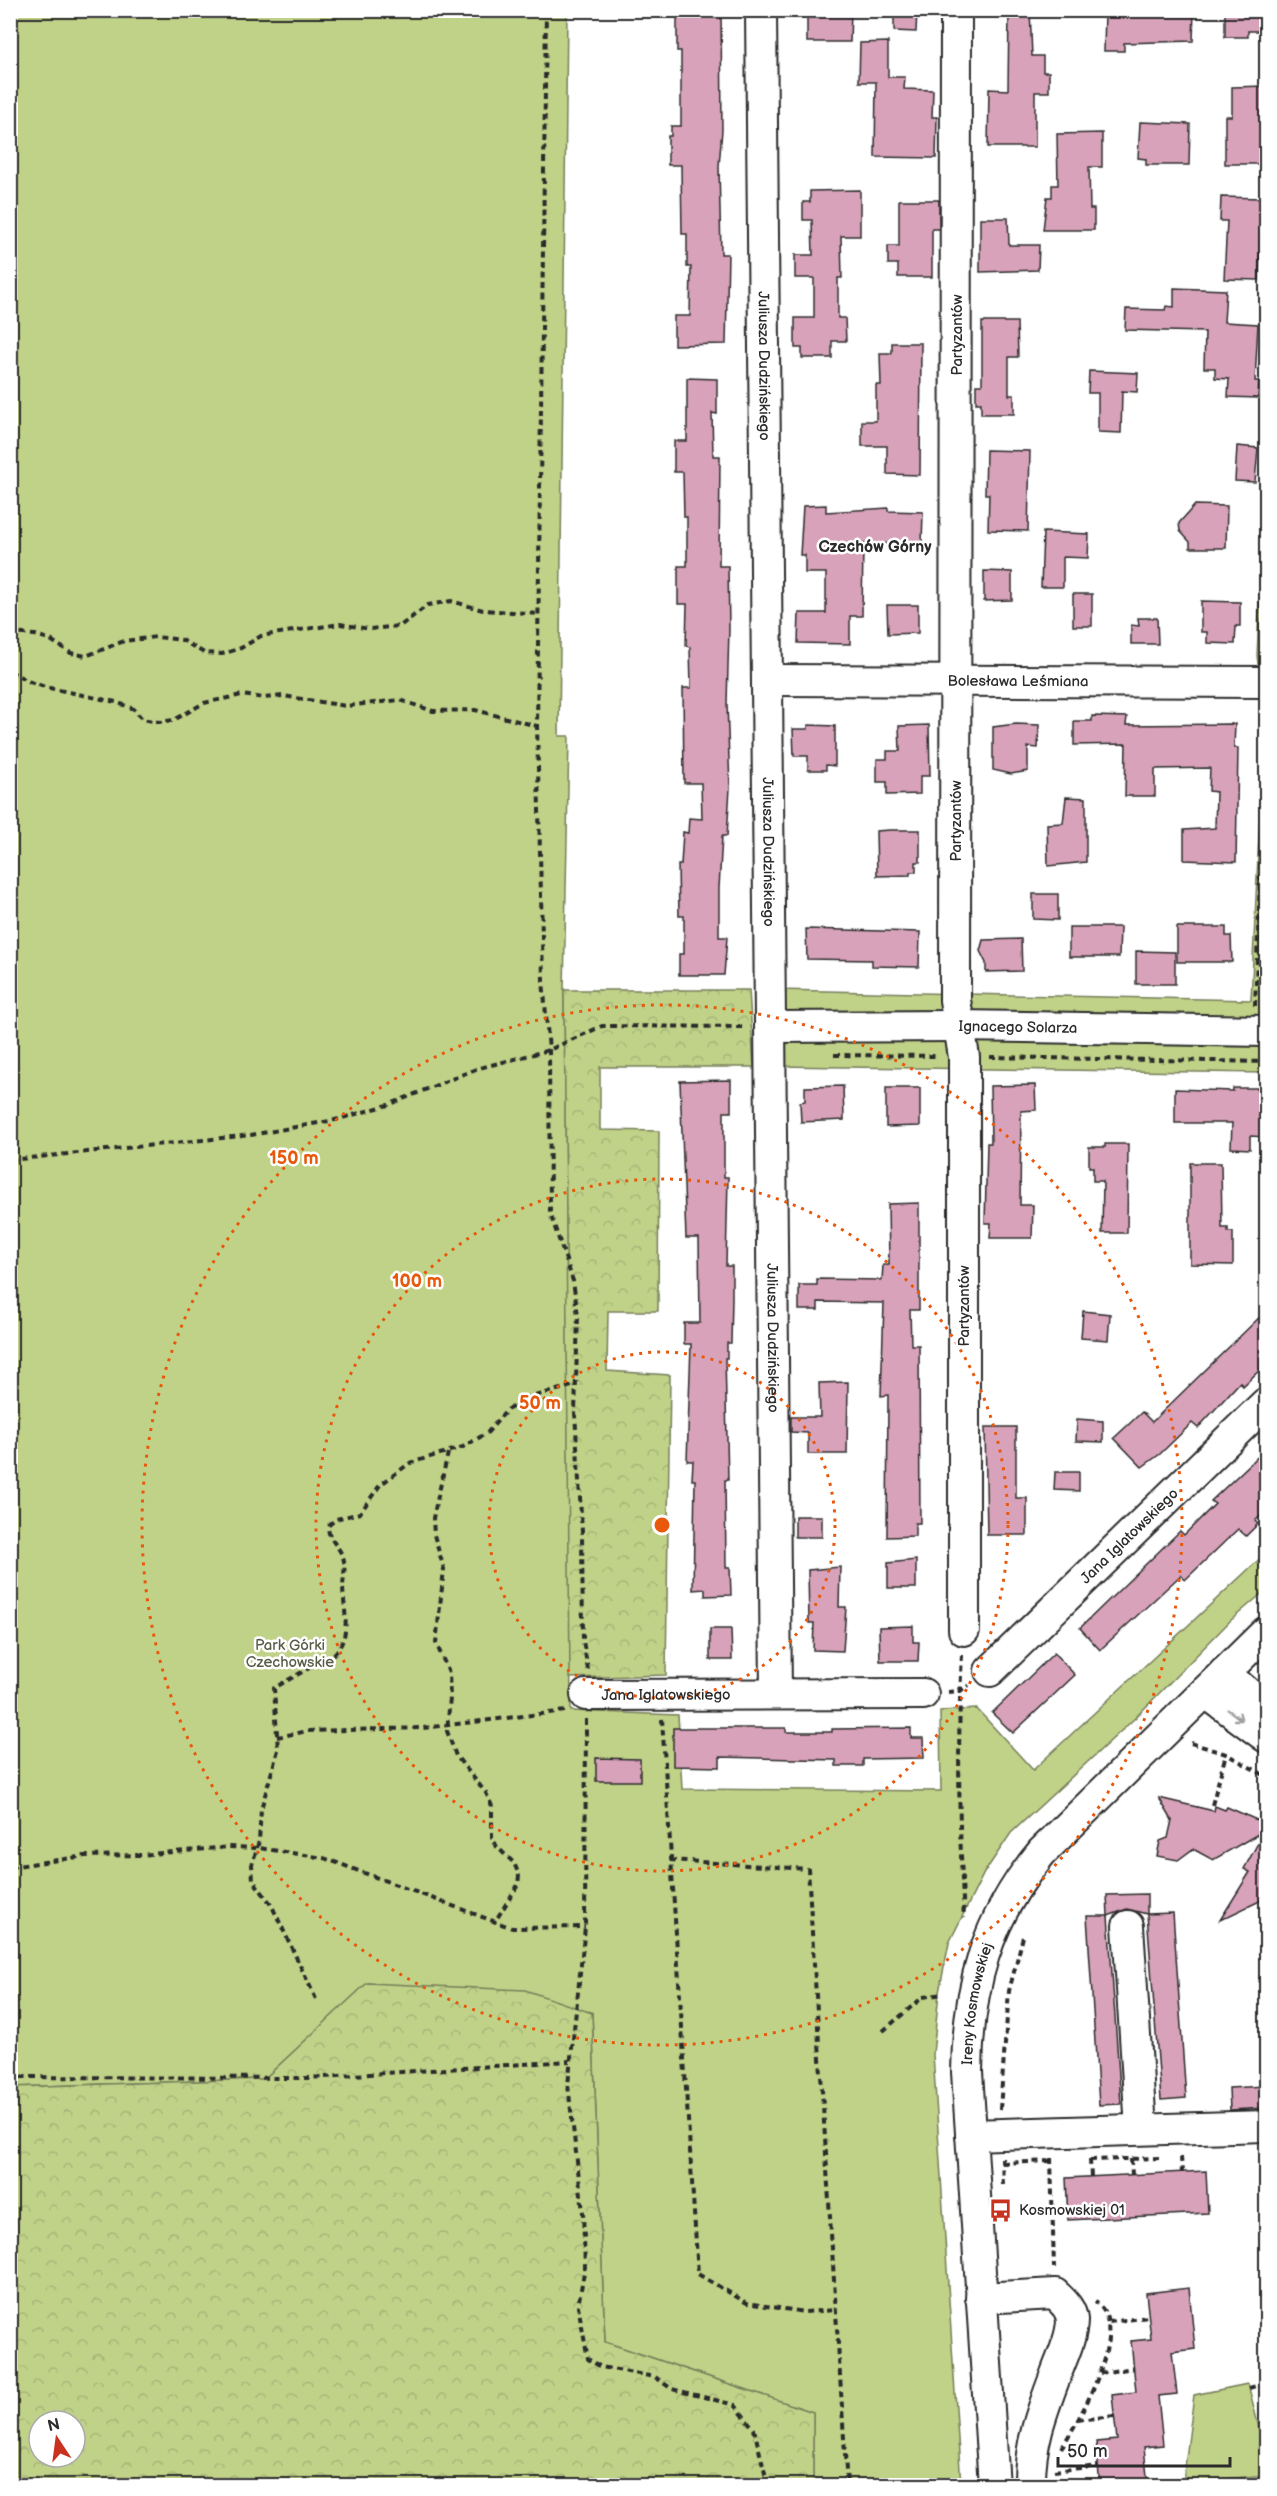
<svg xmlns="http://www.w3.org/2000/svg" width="1277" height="2496" viewBox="0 0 1277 2496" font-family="'Balsamiq Sans',sans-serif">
<defs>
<pattern id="forest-crowns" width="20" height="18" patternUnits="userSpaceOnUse" patternTransform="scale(1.5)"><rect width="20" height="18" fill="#c0d288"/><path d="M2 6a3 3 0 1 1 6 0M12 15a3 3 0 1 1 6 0" fill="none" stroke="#a5b476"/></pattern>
</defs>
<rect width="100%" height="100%" fill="#fff"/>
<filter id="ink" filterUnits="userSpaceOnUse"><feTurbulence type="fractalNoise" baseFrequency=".0167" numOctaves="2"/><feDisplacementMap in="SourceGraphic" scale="12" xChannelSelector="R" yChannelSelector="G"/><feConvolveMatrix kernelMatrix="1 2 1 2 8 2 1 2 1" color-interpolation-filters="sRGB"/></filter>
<g filter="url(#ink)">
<g fill="#c0d288" stroke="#767e5a" stroke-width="1.5">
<path d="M10 11H567L559 736H569L564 990 571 1711 678 1715 682 1789 941 1791 940 1711 977 1709 1033 1770 1266 1553V1590L1230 1621 1134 1719 1011 1833 984 1873 949 1943 939 1992 933 2054 961 2485H813V2412L605 2342 592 2012 368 1983 264 2079 11 2087Z"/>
<path d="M1266 541V1073L777 1066V990L1251 1000 1265 712 1257 656 1262 542Z"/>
<path d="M1248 2384 1266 2456V2475L1183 2483 1194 2395Z"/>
</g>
<g fill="url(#forest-crowns)" stroke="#767e5a" stroke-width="1.5" fill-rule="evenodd">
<path d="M564 990H749L754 1067H600V1130L659 1131 658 1311H608L607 1371 670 1375 666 1675 570 1678Z"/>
<path d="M367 1983 525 1990 592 2013 605 2342 813 2412V2485H11V2087L264 2079ZM39 2421H75V2457H39Z"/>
</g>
<g fill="#d8a2ba" stroke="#2b2b2b" stroke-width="1.5">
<path d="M677 10H721L722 130 719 166 721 254H728L726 344 674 345V316H690L691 267H687V234H682L681 165H668V136H671V126H681V51H677Z"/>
<path d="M807 10H851L850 42H807Z"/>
<path d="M894 10H917L916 32 894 31Z"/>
<path d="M1009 10H1030L1032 56H1043V72H1049V92H1035V147H988L989 89 1008 90Z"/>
<path d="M1105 10H1194L1193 41 1124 43V51H1104Z"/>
<path d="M1225 10H1264L1263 31H1248V37H1225Z"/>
<path d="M888 42V77H905L904 89 933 90 932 117H937L936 158 875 157 876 82H859L860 43Z"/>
<path d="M1266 86V164H1225V116H1232V87Z"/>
<path d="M1140 122 1190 124 1189 165H1146V159L1138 158Z"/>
<path d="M1102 133V167H1089L1090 209H1094V230H1043L1047 197H1052V185H1058L1057 134Z"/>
<path d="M860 190V236H841L842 278H838V318H845L846 341H832V358H802V348H795V318H814V278H795V255H813L812 220H803V202H810V191Z"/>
<path d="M1221 197 1261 198 1259 280 1224 279 1227 221H1220Z"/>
<path d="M899 200H939V229H932V277H898V264H888V246H899Z"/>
<path d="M980 218H1008L1009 245H1039L1038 270 980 272Z"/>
<path d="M1174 288 1226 290 1224 322 1258 324 1255 381H1259L1258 398 1228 397 1229 379 1215 378V368H1204L1205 332 1125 330 1126 309 1165 310 1166 306 1174 307Z"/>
<path d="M982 322H1017L1018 357H1009V395H1014V414H981V403H976V385H982Z"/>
<path d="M892 343H921L920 475 887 474V446H862V421H876V385H881L880 353H892Z"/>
<path d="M1089 371 1138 373 1137 392 1122 391 1121 433 1098 432V393H1088Z"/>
<path d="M687 378 717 379V414L712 413 713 456H720L719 566H728L729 629 727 703 730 788 727 836H722L719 888V937H727L724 975H679V954H684V916H679L678 865H681L683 832 688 833 689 818 702 819 701 783H684L683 688H691L690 647 686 646 687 604H678V566H687V517H684L683 472H674V441H687Z"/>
<path d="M1237 446 1258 448 1255 482 1235 481Z"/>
<path d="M986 450 1030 451 1028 531 988 530 989 494H985Z"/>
<path d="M826 505V512L888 508V511L923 512 922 543 863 544 862 616H850V644L798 643 799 613H826V573H805V555H800L803 506Z"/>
<path d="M1195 505 1227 506 1226 548H1190V542L1180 531 1179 523Z"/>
<path d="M1043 532 1089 534 1088 558 1063 557V587H1041Z"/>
<path d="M984 571 1012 572V600L984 601Z"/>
<rect x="1073" y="594" width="19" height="32"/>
<path d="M1201 601 1240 602V626H1236L1235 644 1207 643V632H1201Z"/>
<path d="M887 605H918V633L888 634Z"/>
<path d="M1138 618H1157L1158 644H1131V625L1139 626Z"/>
<path d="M1092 716 1127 717 1126 725 1235 724 1234 748H1238L1236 862 1184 860V830L1215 828 1216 792 1209 791 1210 768 1155 769V796H1125L1126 744 1074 745V721H1092Z"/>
<path d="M1016 724 1039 725 1038 748 1028 747V771L1011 774 993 770V727Z"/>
<path d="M808 725 835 726V766L826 765V770H808V756H794L793 729H808Z"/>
<path d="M929 725 930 776H920V794L887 795V782H877V759H887V751H900L899 726Z"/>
<path d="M1066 797 1086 798V862L1048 866 1047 824 1063 823Z"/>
<path d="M890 830H920V862H916V872H910V875L877 876 876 831Z"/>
<path d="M1033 894H1058V920L1033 919Z"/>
<path d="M1069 927H1120L1119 957H1069Z"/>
<path d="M1177 927H1226V936H1231L1232 962H1177Z"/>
<path d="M806 929 920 932 919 967 872 966V960L807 959Z"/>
<path d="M1021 939 1022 971 986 972V963L980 951 983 940Z"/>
<path d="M1136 951 1175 952V984H1136Z"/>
<path d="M731 1080V1112H724V1177H728L726 1266H732V1299L731 1343H727V1358H725L728 1480H725L726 1567H730L731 1595 705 1596V1589L693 1590 695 1480H692L693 1461H687L691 1344H684V1323H700L699 1238H686L680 1081Z"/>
<path d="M1035 1085 1036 1110 1021 1111 1020 1205H1033L1032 1238H990L991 1223H985L987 1143H991L990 1086Z"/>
<path d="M843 1086 844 1120 801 1122 800 1102 805 1101V1087Z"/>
<path d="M886 1088H920V1126L886 1127Z"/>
<path d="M1233 1088H1266V1137L1250 1136V1149L1231 1148 1232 1123H1175V1089L1233 1091Z"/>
<path d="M1105 1144H1128L1127 1233H1102L1103 1181H1093V1167H1089V1147H1105Z"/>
<path d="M1190 1163H1221L1222 1228H1228V1232H1233V1265L1190 1264Z"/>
<path d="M919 1203V1310H910L911 1345H919L920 1523H915V1536L887 1537 888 1395 881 1396 884 1303 818 1302V1310H799V1285H817V1279L882 1280 883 1265H889L888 1204Z"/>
<path d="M1083 1311 1110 1314 1108 1340 1081 1338Z"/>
<path d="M1266 1311V1364L1243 1386 1240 1382 1198 1428 1192 1423 1160 1454 1142 1467 1114 1438 1142 1412 1152 1422Z"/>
<path d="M848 1382 847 1454H808V1433L791 1432V1417H820L819 1383Z"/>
<path d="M1077 1419 1103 1421V1442L1076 1441Z"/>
<path d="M985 1427H1016V1498H1027V1535H987Z"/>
<path d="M1266 1449V1511L1255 1521 1258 1524 1246 1536 1238 1529 1185 1580 1181 1575 1100 1650 1080 1628 1180 1531 1184 1535 1215 1504 1211 1501Z"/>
<path d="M1055 1472H1079V1491L1054 1490Z"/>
<rect x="795" y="1516" width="27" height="21"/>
<path d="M916 1560V1588H888V1563Z"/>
<path d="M840 1567 839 1607H846L843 1651 813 1650 814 1623H809L808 1570Z"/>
<path d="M913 1626V1642H919L918 1661H880L879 1627Z"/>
<path d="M710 1629H731L732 1660H710Z"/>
<path d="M1054 1653 1075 1675 1013 1733 992 1713Z"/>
<path d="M673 1728H786V1732H832V1729L911 1728V1738H923L924 1758 863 1759V1766H836V1760L720 1757V1767L673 1766Z"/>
<path d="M596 1758 640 1759V1781H596Z"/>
<path d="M1159 1798 1214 1811 1215 1806 1225 1810 1227 1807 1266 1824V1898L1220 1920 1250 1872 1244 1869 1265 1830 1213 1860 1193 1849 1178 1860 1157 1856 1160 1841 1168 1838 1172 1820Z"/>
<path d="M1147 1894V1914L1127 1909 1108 1916 1107 1895Z"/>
<path d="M1173 1913 1186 2098 1161 2100 1147 1914Z"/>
<path d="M1087 1916H1108L1121 2104 1099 2105Z"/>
<path d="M1266 2086V2108L1230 2110 1229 2088Z"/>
<path d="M1206 2171 1208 2213 1068 2220 1066 2178Z"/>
<path d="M1189 2288 1195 2349 1172 2352 1177 2394 1158 2396 1163 2445 1144 2447 1148 2486H1100L1096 2442 1117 2440 1112 2395 1136 2392 1131 2341 1151 2339 1146 2293Z"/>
</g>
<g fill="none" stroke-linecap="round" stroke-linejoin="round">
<defs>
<g id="minor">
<path id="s1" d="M761 10 776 1694"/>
<path d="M956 10 955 1000 964 1057V1630"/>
<path id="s2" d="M769 680 1266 682"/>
<path id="s3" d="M770 1027 958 1026 1266 1031"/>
<path id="s4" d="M990 1671 1266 1403"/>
<path d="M1224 1673 1266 1709"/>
<path d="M1205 1692 1266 1737"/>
<path id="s5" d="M586 1695 923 1694"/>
<path d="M1128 1926 1141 2129"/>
<path d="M971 2135 1266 2126"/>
<path d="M981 2298 1055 2294C1063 2302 1071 2308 1072 2320 1072 2338 1062 2357 1056 2374 1042 2411 1029 2445 1030 2486"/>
<path id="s6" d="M994 2486 967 2072C968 1986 986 1919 1042 1852L1266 1632"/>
</g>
</defs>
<use href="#minor" stroke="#2b2b2b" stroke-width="34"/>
<g stroke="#2b2b2b" stroke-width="4" stroke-dasharray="6 4.5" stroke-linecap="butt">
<path d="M546 10 537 726 543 980 549 1050 550 1213 573 1281 578 1316 575 1412 582 1532 583 1641 588 1670"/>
<path d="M10 633 35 635 49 639 71 653 86 656 124 641 156 637 182 640 204 653 222 654 241 648 261 636 273 634 340 624 370 629 400 626 428 605 451 601 483 610 539 614"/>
<path d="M1262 656 1266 494"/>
<path d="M10 671 30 682 45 687 116 702 134 709 142 719 159 722 174 720 204 703 242 695 264 698 283 696 346 706 400 700 433 711 475 710 537 726"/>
<path d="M1255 1006 1266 739"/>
<path d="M834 1055 937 1056"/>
<path d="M990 1057 1266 1062"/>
<path d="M10 1160 251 1135 335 1120 388 1105 476 1069 549 1050 602 1026 745 1027"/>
<path d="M448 1453 433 1518 434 1535 444 1569 436 1643 449 1673 450 1698 447 1731 456 1756 486 1793 492 1806V1837L497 1847 514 1863 519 1875 518 1885 494 1923"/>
<path d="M962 1655C957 1743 959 1830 964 1918"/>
<path d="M948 1692 960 1691 969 1685"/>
<path d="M586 1719 585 1927 568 2085 583 2212 585 2267 578 2306 588 2359 601 2367 655 2377 672 2389 735 2405 754 2429 768 2486"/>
<path d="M662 1719 698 2274 747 2303 804 2312 837 2310"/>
<path d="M277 1737 308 1731 423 1728 566 1711"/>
<path d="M1191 1743 1226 1754 1266 1776"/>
<path d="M1212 1805 1226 1754"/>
<path d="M670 1860 808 1869 847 2486"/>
<path d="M10 1867 85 1856 140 1855 229 1847 259 1848 324 1858 512 1928 585 1927"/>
<path d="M316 1999 271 1904 253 1880 252 1865 259 1841 261 1809 278 1750 274 1688 334 1654C352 1636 344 1611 343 1588 343 1577 347 1565 342 1555 337 1544 328 1539 328 1526L336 1519 360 1513 380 1485 410 1463 463 1447 487 1433 507 1410 530 1397 576 1385"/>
<path d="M883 2031 923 1997 943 1994"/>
<path d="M10 2077 308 2078 570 2061"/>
<path d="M1000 2109 1009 1991 1024 1933"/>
<path d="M1181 2157 1182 2173"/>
<path d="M1002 2158 1003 2186"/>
<path d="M1051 2158 1054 2268"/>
<path d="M1131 2159 1132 2175"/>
<path d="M1090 2160 1160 2158"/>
<path d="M1090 2160 1091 2177"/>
<path d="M1002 2163 1053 2161"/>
<path d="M1109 2322 1149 2317"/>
<path d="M1100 2373 1134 2368"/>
<path d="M1249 2388 1266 2383"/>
<path d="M1077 2420 1114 2416"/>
<path d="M1061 2448C1080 2420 1133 2325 1095 2302"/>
<path d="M1054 2471 1098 2466"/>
<path d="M1198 2486V2481"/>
</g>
<use href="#minor" stroke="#fff" stroke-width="30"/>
</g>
<defs><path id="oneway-shaft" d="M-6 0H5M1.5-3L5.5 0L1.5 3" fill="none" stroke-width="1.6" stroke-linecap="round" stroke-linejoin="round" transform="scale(1.5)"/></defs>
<use stroke="#a0a0a0" href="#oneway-shaft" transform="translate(1235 1715) rotate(37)"/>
</g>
<g fill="none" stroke="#e8590c" stroke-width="3" stroke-dasharray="3 6">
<circle cx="662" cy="1525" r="173"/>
<circle cx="662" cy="1525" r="346"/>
<circle cx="662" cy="1525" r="520"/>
</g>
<defs>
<symbol id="bus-bare" viewBox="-9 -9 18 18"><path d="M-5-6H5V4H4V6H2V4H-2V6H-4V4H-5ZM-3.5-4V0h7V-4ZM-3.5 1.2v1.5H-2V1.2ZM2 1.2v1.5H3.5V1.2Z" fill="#c8321e" stroke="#fff" stroke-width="2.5" paint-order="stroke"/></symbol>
</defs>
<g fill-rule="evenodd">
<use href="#bus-bare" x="984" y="2194" width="33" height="33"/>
</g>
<g text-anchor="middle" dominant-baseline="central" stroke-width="5" stroke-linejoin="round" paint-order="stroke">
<g font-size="15" fill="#2b2b2b" stroke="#fff">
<text transform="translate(957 335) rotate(-90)">Partyzantów</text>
<text stroke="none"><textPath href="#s1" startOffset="356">Juliusza Dudzińskiego</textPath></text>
<text stroke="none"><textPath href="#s2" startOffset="249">Bolesława Leśmiana</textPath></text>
<text transform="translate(956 821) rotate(-90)">Partyzantów</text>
<text stroke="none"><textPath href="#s1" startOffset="842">Juliusza Dudzińskiego</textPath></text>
<text stroke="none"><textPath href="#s3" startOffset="248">Ignacego Solarza</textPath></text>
<text transform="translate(964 1306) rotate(-90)">Partyzantów</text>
<text stroke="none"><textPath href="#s1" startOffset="1328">Juliusza Dudzińskiego</textPath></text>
<text stroke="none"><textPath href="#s4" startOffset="194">Jana Iglatowskiego</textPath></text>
<text stroke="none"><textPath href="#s5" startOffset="80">Jana Iglatowskiego</textPath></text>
<text stroke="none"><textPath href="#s6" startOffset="484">Ireny Kosmowskiej</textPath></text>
</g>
<g font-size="15" fill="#585d47" stroke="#fff">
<text x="290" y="1645">Park Górki<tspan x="290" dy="17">Czechowskie</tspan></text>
</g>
<g font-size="15" fill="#2b2b2b" stroke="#fff" text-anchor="start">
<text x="1019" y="2210">Kosmowskiej 01</text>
</g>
<g font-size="16" font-weight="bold" fill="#2b2b2b" stroke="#fff">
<text x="875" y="547">Czechów Górny</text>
</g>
</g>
<circle cx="662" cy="1525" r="9" fill="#e8590c" stroke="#fff" stroke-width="3"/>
<g font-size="18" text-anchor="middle" font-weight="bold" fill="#e8590c" stroke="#fff" stroke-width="5" stroke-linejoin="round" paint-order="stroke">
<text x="294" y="1164">150 m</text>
<text x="417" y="1287">100 m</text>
<text x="540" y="1409">50 m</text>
</g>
<rect width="1277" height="2496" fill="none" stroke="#fff" stroke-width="36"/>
<rect x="18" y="18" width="1241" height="2460" fill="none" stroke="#2b2b2b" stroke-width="2" filter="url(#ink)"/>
<g transform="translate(57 2439) rotate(347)"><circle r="28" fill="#ffffff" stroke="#aaaaaa" stroke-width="1.5"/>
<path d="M0-4.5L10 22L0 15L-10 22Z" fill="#c8321e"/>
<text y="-9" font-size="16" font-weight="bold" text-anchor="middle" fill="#2b2b2b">N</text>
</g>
<path d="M1058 2457v9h172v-9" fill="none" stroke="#2b2b2b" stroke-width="3"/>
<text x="1067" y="2457" font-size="18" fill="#2b2b2b" stroke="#ffffff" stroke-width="4.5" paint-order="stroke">50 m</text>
</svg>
